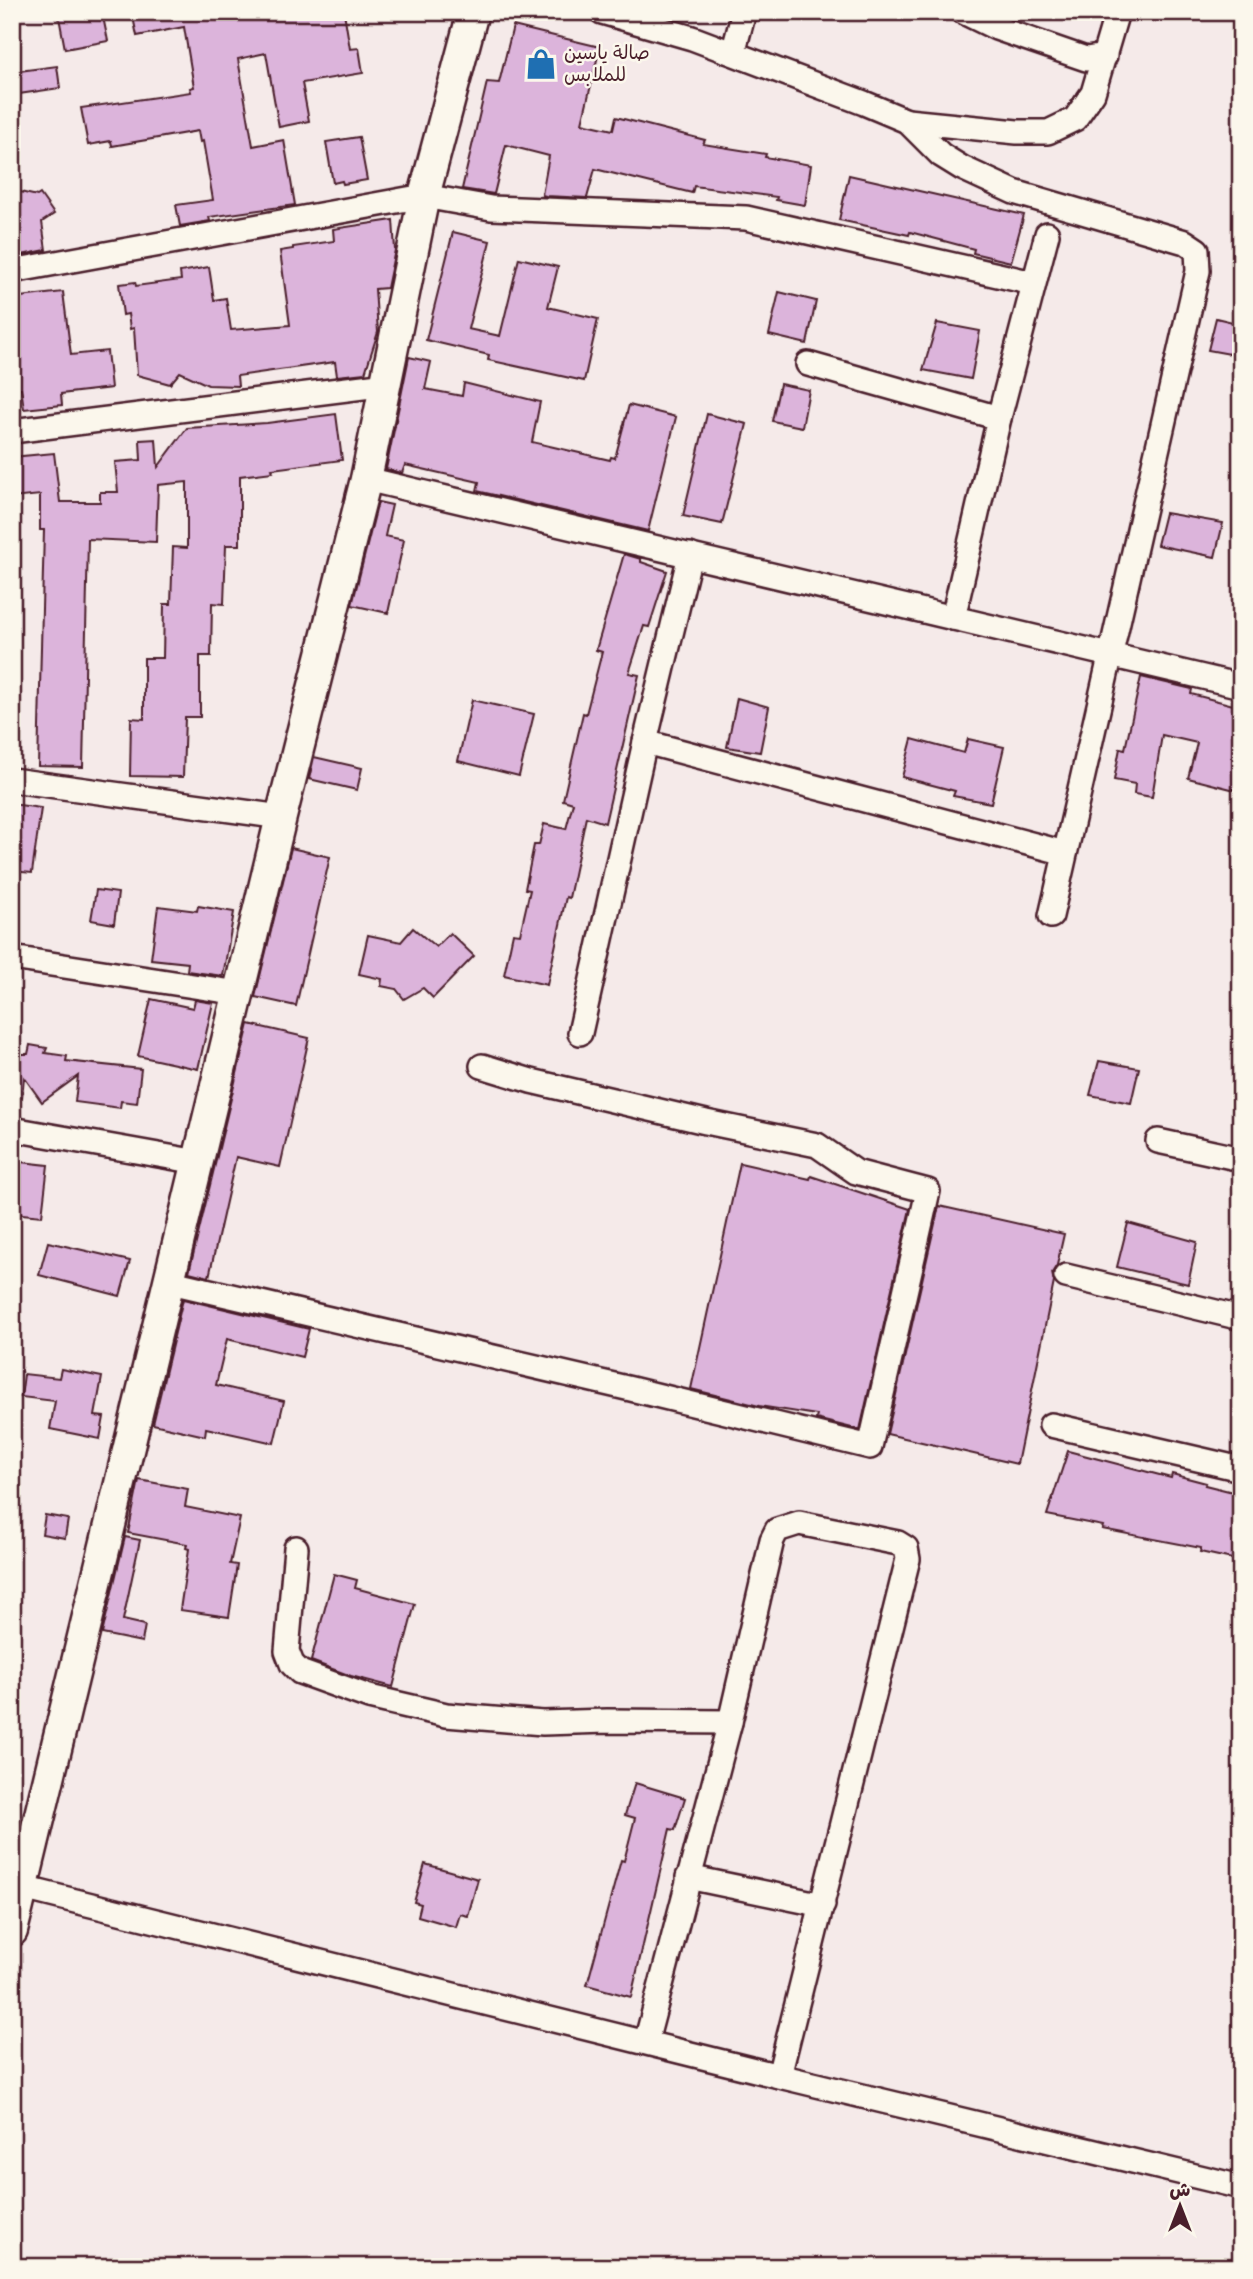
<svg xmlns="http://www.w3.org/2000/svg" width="1253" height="2279" viewBox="0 0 1253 2279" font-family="'Balsamiq Sans','Playpen Sans Arabic',sans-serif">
<rect width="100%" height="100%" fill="#f5eae9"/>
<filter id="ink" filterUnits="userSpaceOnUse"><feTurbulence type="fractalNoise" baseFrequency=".0143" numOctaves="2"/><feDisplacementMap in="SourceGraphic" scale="14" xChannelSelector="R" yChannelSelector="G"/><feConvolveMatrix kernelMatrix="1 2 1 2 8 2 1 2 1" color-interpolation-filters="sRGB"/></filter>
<g filter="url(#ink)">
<g fill="#dcb4db" stroke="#4a1f2b" stroke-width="2">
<path d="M58 12H102L108 41 65 49Z"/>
<path d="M132 12H344L350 49 359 48 363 73 302 83 309 121 279 127 266 53 238 59 253 146 284 140 295 205 209 217 210 221 180 226 176 205 213 200 203 141 200 142 198 131 112 146 111 141 88 145 81 108 191 92 190 88 194 87 184 27 137 36Z"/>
<path d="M513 26 600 47 582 123 613 130 616 117 705 140 703 144 766 154 765 157 811 165 805 205 776 200 777 197 694 186 692 193 595 169 587 198 546 196 542 195 549 156 506 145 494 194 462 189 487 82 499 83Z"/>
<path d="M57 66 60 88 12 95V72Z"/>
<path d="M359 137 367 180 343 184 342 181 333 183 326 142Z"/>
<path d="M849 175 1024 215 1011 262 973 253 974 249 910 232 909 235 839 220Z"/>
<path d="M12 190 37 196 40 194 54 214 42 222 46 250 12 257Z"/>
<path d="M393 220 395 250 387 288 375 289 378 332 365 373 337 376 335 362 237 376 238 386 208 385 180 372 170 384 137 375 134 328 130 329 128 314 123 315 119 284 135 282 136 286 181 280 180 272 209 267 214 300 226 298 231 330 290 325 280 251 293 249V247L334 241 333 229Z"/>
<path d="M453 232 490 241 468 329 500 336 519 258 558 267 548 307 598 319 584 381 488 360 489 355 426 340Z"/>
<path d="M63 292 71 355 107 351 111 388 61 394 62 405 24 409 21 388H17L12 354V298Z"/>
<path d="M779 292 816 301 807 344 769 335Z"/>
<path d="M1216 318 1241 324V356L1208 350Z"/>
<path d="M937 323 980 331 971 379 923 370Z"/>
<path d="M409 357 431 362 425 389 462 396 464 383 540 402 532 442 610 460 611 457 615 458 629 405 676 417 648 531 477 491 479 482 405 465 402 473 386 469Z"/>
<path d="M780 384 809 390 802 427 772 421Z"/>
<path d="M336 414 342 460 272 469 273 472 240 476V545H226L224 604 212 603 211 656H200V717H185L183 777 130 776 131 718 144 719V658H163L164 604H171L173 547 187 548V482L158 485 156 542 88 539 83 767 38 766 44 530H40V495L12 498V457L54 453 60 502H100V492H118L115 462 141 460 140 440 156 439 158 467 187 428 267 423Z"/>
<path d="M707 414 747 424 722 524 683 516Z"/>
<path d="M378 502 392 505 385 536 404 540 388 613 352 605Z"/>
<path d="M1165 513 1223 523 1215 557 1157 545Z"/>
<path d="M624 554 641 559V562L667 571 649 627 644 626 629 673 639 675 605 823 586 817 569 898 566 897 547 985 504 975 513 933 520 934 530 890 525 889 534 845H539L544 824 566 829 573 803 563 800 583 713 586 714 602 652 596 650Z"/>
<path d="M1141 677 1192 689 1191 694 1241 707V765L1235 790 1188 778 1197 743 1162 735 1152 797 1134 794 1135 784 1114 780 1120 748 1125 749Z"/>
<path d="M737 698 769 707 760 752 727 747Z"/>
<path d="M472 700 534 714 519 776 458 761Z"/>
<path d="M912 739 964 753 968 739 1004 747 991 803 953 796 955 791 902 777Z"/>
<path d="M314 757 362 768 357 790 309 779Z"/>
<path d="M12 804 41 808 32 873 12 871Z"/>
<path d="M291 848 330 857 296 1006 255 997Z"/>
<path d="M96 890 118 893 114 924 91 920Z"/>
<path d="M158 906 197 911 198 906 234 912 223 976 187 971 188 963 151 959Z"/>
<path d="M413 928 436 947 450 933 474 956 433 998 423 988 404 999 396 989 381 986 382 979 359 974 368 935 401 942Z"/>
<path d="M151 999 193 1008 195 1000 213 1003 198 1069 138 1056Z"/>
<path d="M249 1024 309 1038 280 1167 236 1157 209 1277 189 1272Z"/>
<path d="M30 1045 47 1048 45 1053 67 1056 66 1061 141 1069 137 1103 121 1101 120 1108 75 1102 78 1076 42 1102 24 1077 22 1098H12V1054H28Z"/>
<path d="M1099 1061 1139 1068 1131 1103 1090 1095Z"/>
<path d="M12 1161 48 1165 42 1216 12 1213Z"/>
<path d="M740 1163 810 1179 811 1176 910 1209 860 1430 816 1419 817 1415 759 1406 691 1389Z"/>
<path d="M939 1206 1064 1234 1057 1265 1052 1273 1054 1282 1017 1464 887 1434Z"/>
<path d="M1128 1223 1197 1242 1188 1284 1117 1267Z"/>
<path d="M48 1242 130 1261 120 1296 39 1275Z"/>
<path d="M183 1299 309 1329 302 1357 227 1339 216 1385 284 1401 274 1443 206 1428 205 1436 153 1424Z"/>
<path d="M61 1369 102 1377 95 1416 104 1417 100 1439 50 1429 55 1401 21 1397 24 1374 59 1378Z"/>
<path d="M1068 1451 1171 1478 1172 1474 1206 1483 1205 1485 1241 1494V1546L1237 1560 1200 1552 1201 1548 1102 1529 1103 1526 1047 1515Z"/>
<path d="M139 1480 188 1489 185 1507 240 1518 230 1564 237 1565 229 1617 180 1610 189 1549 186 1548 187 1544 128 1533Z"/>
<path d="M45 1515 68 1519 65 1538 42 1534Z"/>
<path d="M125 1537 140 1540 123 1620 145 1625 142 1642 102 1634Z"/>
<path d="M334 1574 357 1580 355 1588 415 1604 393 1687 351 1676 311 1661Z"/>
<path d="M635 1783 685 1798 675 1830 670 1829 631 1997 587 1985 621 1860 624 1861 635 1818 625 1815Z"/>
<path d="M425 1864 478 1879 468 1916 460 1914 456 1927 418 1916 421 1904 414 1902Z"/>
</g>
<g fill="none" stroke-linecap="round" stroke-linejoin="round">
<defs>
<g id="minor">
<path d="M602 12 692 38 864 103 907 121 941 155 962 168 1014 192 1185 242 1197 250 1198 271 1051 916"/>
<path d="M963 12 996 28 1086 59 1105 56"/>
<path d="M733 53 744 12"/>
<path d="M907 121 1017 132H1048L1075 119 1093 93 1117 12"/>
<path d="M12 271 424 196 491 208 746 218 1033 283"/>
<path d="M808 364 999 418"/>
<path d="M12 431 387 384"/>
<path d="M366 479 1241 686"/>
<path d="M953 618 999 418 1047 234"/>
<path d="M645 742 1065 853"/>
<path d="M12 780 281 817"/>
<path d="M12 958 239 993"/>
<path d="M580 1033 645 742 690 555"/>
<path d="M12 1129 198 1162"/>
<path d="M1158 1141 1241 1159"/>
<path d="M1066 1276 1241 1318"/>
<path d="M171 1282 631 1389 870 1447 928 1191 856 1172 817 1145 706 1122 531 1081 482 1066"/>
<path d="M1051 1425 1241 1469"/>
<path d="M296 1548 287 1651 292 1664 300 1672 369 1697 446 1715 543 1723 607 1721 730 1722"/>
<path d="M688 1877 823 1905"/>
<path d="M23 1888 779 2076 908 1559 906 1548 898 1543 799 1523 777 1530 772 1540 730 1722 646 2042"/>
<path d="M779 2076 1241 2187"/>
</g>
<path id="major" d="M12 1931 281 817 366 479 424 196 473 12"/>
</defs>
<use href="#minor" stroke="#4a1f2b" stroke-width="28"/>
<use href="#major" stroke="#4a1f2b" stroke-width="35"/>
<use href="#minor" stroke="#fbf7ec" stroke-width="23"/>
<use href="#major" stroke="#fbf7ec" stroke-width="30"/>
</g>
</g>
<defs>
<symbol id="shop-bare" viewBox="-9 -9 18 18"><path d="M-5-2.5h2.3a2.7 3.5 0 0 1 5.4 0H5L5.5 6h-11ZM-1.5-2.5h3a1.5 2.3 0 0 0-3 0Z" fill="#1f6fb2" stroke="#fbf7ec" stroke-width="2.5" paint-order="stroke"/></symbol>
</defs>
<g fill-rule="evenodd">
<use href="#shop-bare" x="519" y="42" width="44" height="44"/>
</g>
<g text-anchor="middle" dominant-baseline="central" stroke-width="5" stroke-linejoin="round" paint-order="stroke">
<g font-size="19" fill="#4a1f2b" stroke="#fbf7ec" text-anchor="start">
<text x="564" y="53">صالة ياسين<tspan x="564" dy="22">للملابس</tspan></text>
</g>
</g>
<rect width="1253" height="2279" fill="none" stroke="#fbf7ec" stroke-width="42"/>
<rect x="21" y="21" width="1211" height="2237" fill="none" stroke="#4a1f2b" stroke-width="2.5" filter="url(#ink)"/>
<g transform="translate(1180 2206)" stroke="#fbf7ec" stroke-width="5" paint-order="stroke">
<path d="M0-5L12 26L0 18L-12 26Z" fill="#4a1f2b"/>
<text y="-10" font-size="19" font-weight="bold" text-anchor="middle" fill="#4a1f2b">ش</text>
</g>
</svg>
